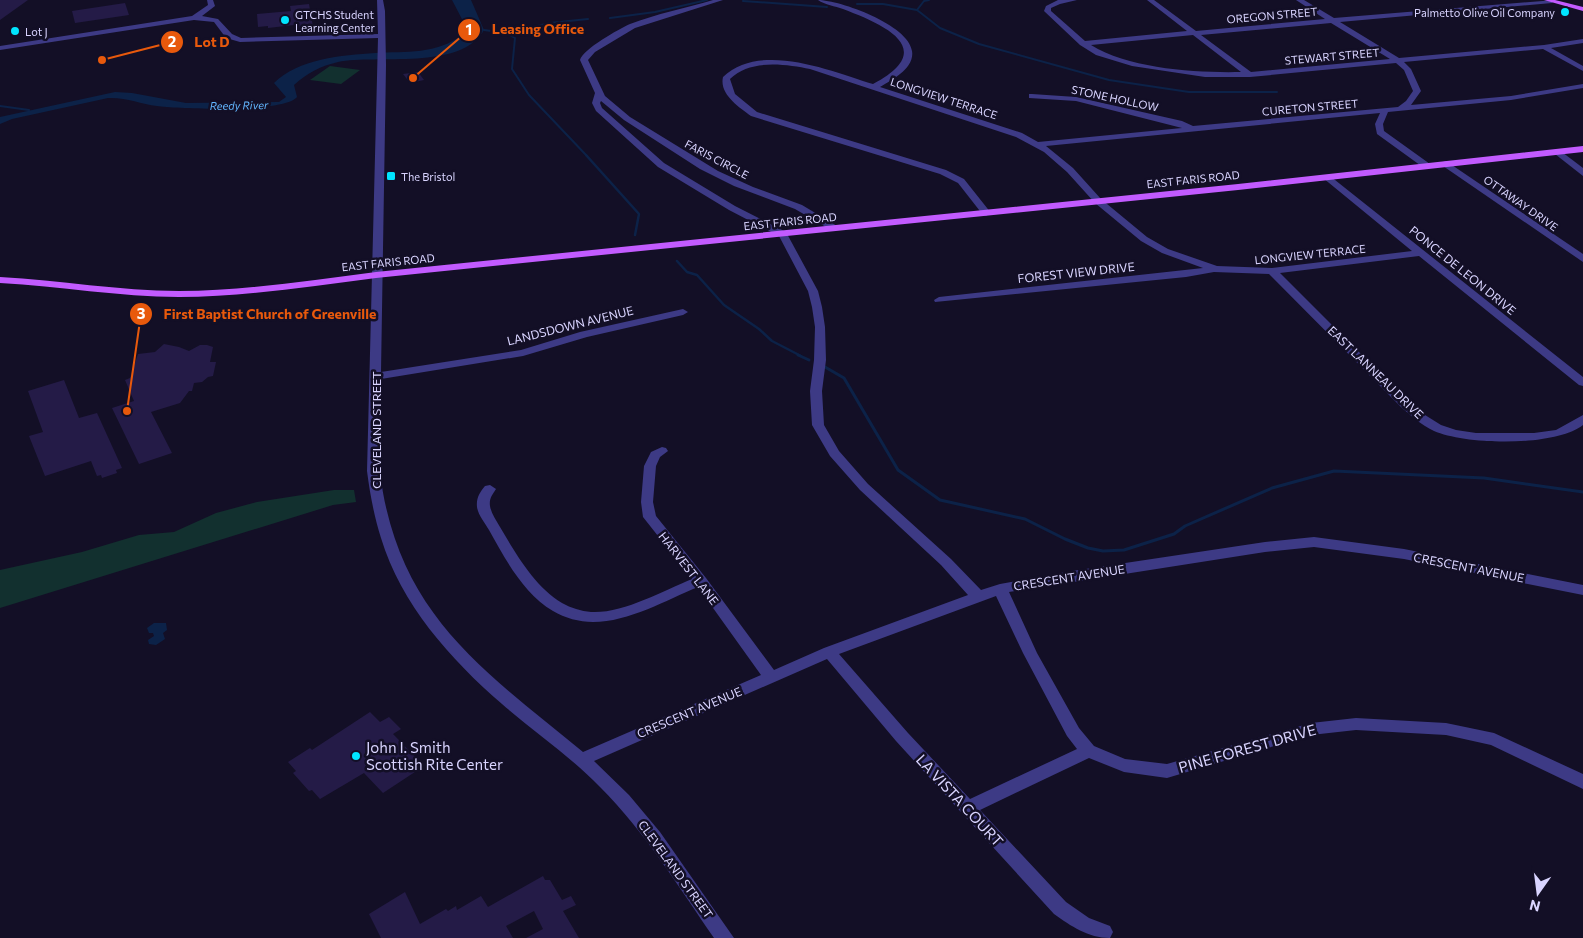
<svg xmlns="http://www.w3.org/2000/svg" width="1583" height="938" viewBox="0 0 1583 938" font-family="Commissioner,sans-serif">
<rect width="100%" height="100%" fill="#130f26"/>
<g fill="#12302f">
<path d="M330 66 360 70 341 84 310 80Z"/>
<path d="M334 490H354L356 502 333 505 0 608V570L82 552 139 535 174 532 216 513 257 502Z"/>
</g>
<g fill="#0c2248">
<path d="M452 0H471L484 30C461 71 377 54 338 62 321 66 307 73 294 85L297 97C285 113 179 109 157 106 141 104 125 97 108 98L12 119 0 124V117L115 92 132 93 186 103 279 102 286 97 274 83C298 59 342 55 375 53 406 51 437 55 463 34L464 23Z"/>
<path d="M154 623H166L167 630 163 633 165 639 156 645 149 644 148 640 154 636 153 633H149L147 628Z"/>
</g>
<g fill="none" stroke-linecap="round" stroke-linejoin="round">
<g stroke="#0c2248" stroke-width="2">
<path d="M743 1 827 7"/>
<path d="M857 4H883L917 10 940 28 979 44 1109 80 1189 92H1277"/>
<path d="M917 10 924 1 929 0"/>
<path d="M610 18 655 12 707 0"/>
<path d="M484 30 506 33 515 38 512 69 529 95 587 156"/>
<path d="M507 33 550 23 588 19"/>
<path d="M0 106 29 110"/>
</g>
<g stroke="#0c2248" stroke-width="2.5">
<path d="M586 155 639 214 635 235"/>
<path d="M677 261 687 272 697 275 724 305 759 329 772 341 801 356"/>
</g>
<g stroke="#0c2248" stroke-width="3">
<path d="M798 355 809 360"/>
<path d="M825 367 844 378 898 470 940 500 1025 519 1065 539 1088 548 1103 551 1124 550 1174 534 1185 526 1272 488 1334 471 1484 478 1583 492"/>
</g>
</g>
<g fill="#241b47">
<path d="M0 0H28L0 20Z"/>
<path d="M125 3 129 15 75 23 72 11Z"/>
<path d="M309 4 313 27 295 29 294 25 268 28V26L258 27 257 14 291 11 290 6Z"/>
<path d="M418 72 424 80 410 83 403 74Z"/>
<path d="M164 344 179 347 189 351 200 345H207L213 347 210 362H216L213 376 208 377 202 382 194 383 192 391H189L180 403 151 412 172 453 139 464 112 408 134 401 125 380 130 378 138 354 155 352Z"/>
<path d="M64 380 79 418 97 413 122 468 116 470 117 473 102 478 101 475 97 476 91 461 45 476 29 436 43 432 28 391Z"/>
<path d="M370 712 380 722 389 717 401 729 393 734 424 766 383 793 364 773 320 799 312 790 309 791 293 773 296 771 288 762 310 748 312 750Z"/>
<path d="M543 876 545 880H550L562 900 571 896 576 905 563 911 579 938H526L543 929 534 911 506 926 513 938H381L369 914 405 892 420 924 446 909 448 911 456 906 457 910 481 896 488 907Z"/>
</g>
<g fill="none" stroke-linecap="round" stroke-linejoin="round">
<g fill="#3d3a85" fill-rule="evenodd">
<path d="M207 0H213L215 6 202 16 218 19 232 34 241 38 378 34 377 0H383L385 11 386 65 381 372 521 350 580 332 683 309 688 312 683 315 587 337 523 356 381 379C380 407 376 446 380 473 398 614 482 669 583 752L761 675 698 587C666 600 629 622 593 622 579 622 565 618 553 611 524 594 505 559 489 530 485 523 478 515 477 507 476 498 480 492 485 486L490 485 496 489C492 495 489 499 490 506 491 513 496 520 500 527 516 554 534 586 562 603 571 608 581 611 591 612 622 614 663 591 692 579L643 517 641 502 644 466 651 452 662 447 666 448 668 451 660 457 656 466 653 502 656 516 706 578 774 670 824 648 968 595 941 565 860 490 830 456 812 425 810 391 814 360 815 327 812 307 808 291 779 236 729 210 658 167 596 111 592 103 595 93 580 60C583 49 619 29 630 24 656 14 686 8 713 0H723L635 28 595 52 588 60 605 96 630 117 718 171 753 187 802 205 837 226V230H831L795 209 734 186 700 169 624 120 601 101 600 103 602 108 664 163 735 206 786 232 818 291 822 307 825 327 826 360 822 391 824 425 839 451 868 484 951 559 981 590 1000 584 1072 571 1265 542 1314 537 1404 549 1583 585V595L1404 559 1314 547 1265 552 1009 592 1037 653 1079 728 1094 746 1125 759 1167 764 1311 723 1356 718 1446 723 1494 733 1583 774V789L1491 745 1446 735 1356 730 1311 735 1167 778 1124 772 1089 758 980 810 1066 902 1089 918 1110 926 1113 932 1110 938C1088 938 1071 926 1054 914L896 741 827 659 594 761 629 795 660 832 734 938H714C678 886 645 832 600 787 570 756 534 732 502 704 450 659 401 604 381 538 374 516 370 494 367 471L378 38 240 42 226 38 214 22 194 20 0 50V46L192 16 208 5ZM996 596 1023 653 1067 736 1077 749 970 799 908 733 839 654Z"/>
<path d="M818 0C840 0 909 25 912 51 915 68 892 80 880 87L1022 133 1038 142 1182 128 1076 101 1029 98V94H1032L1076 97 1182 121 1193 126 1398 107 1406 101 1413 91 1404 70 1396 63 1250 77H1205L1132 66 1096 55 1080 45 1044 11 1046 6 1058 0H1077L1060 4 1051 8V11L1085 41 1187 31 1147 0H1154L1196 31 1325 19 1296 0H1304L1334 18 1555 0 1552 3 1340 22 1399 58 1544 45 1583 39V43L1551 48 1583 66V71L1543 49 1404 62 1411 69 1421 91 1411 105 1511 96 1583 84V88L1511 100 1388 112 1383 124 1384 131 1430 164V168H1424L1377 134 1375 124 1380 113 1046 146 1073 168 1101 199 1147 237 1168 249 1217 266 1272 268 1412 251 1323 178 1324 176H1330L1583 377V386L1579 385 1419 256 1280 273 1408 401 1425 415 1441 425 1456 430 1476 433H1534L1556 430 1583 415V425C1555 447 1466 445 1434 431 1421 425 1410 415 1400 406L1269 274 1214 272 1186 277 935 302 934 300 939 297 1203 268 1162 253 1141 241 1095 203 1067 172 1044 152 1016 137 810 69C785 64 750 59 730 79L735 94 757 112 946 170 964 179 991 213 986 216 983 215 958 183 940 174 751 116C739 107 719 94 723 77 761 41 831 71 873 84 939 49 885 25 843 9 835 6 825 5 818 0ZM1331 23 1390 59 1251 72 1201 35ZM1193 35 1241 72C1196 73 1130 69 1091 45Z"/>
<path d="M1558 149 1583 168V176L1555 154V150Z"/>
<path d="M1446 161 1583 254V262L1443 166V162Z"/>
</g>
<g fill="#c25bff" fill-rule="evenodd">
<path d="M1544 0H1555L1583 7V11Z"/>
<path d="M1583 146V152L1238 190 376 278C311 286 245 297 179 297 119 297 60 286 0 283V277C60 280 119 291 179 291 245 291 311 280 376 272L1238 184Z"/>
</g>
</g>
<g fill="#00e5ff" stroke="#130f26" stroke-width="2">
<circle cx="1565" cy="12" r="5"/>
<circle cx="285" cy="20" r="5"/>
<circle cx="15" cy="31" r="5"/>
<rect x="386" y="171" width="10" height="10" rx="2.5"/>
<circle cx="356" cy="756" r="5"/>
</g>
<g text-anchor="middle" dominant-baseline="central" stroke-width="5" stroke-linejoin="round" paint-order="stroke">
<g font-size="11" fill="#d9d4ff" stroke="#130f26" text-anchor="start">
<text x="1555" y="12" text-anchor="end">Palmetto Olive Oil Company</text>
<text x="295" y="14">GTCHS Student<tspan x="295" dy="13">Learning Center</tspan></text>
<text x="25" y="31">Lot J</text>
<text x="401" y="176">The Bristol</text>
</g>
<g font-size="11" fill="#d9d4ff" stroke="#130f26">
<text transform="translate(1272 15) rotate(-5)">OREGON STREET</text>
<text transform="translate(1332 56) rotate(-5)">STEWART STREET</text>
<text transform="translate(944 98) rotate(18)">LONGVIEW TERRACE</text>
<text transform="translate(1115 98) rotate(12)">STONE HOLLOW</text>
<text transform="translate(1310 107) rotate(-5)">CURETON STREET</text>
<text transform="translate(717 159) rotate(28)">FARIS CIRCLE</text>
<text transform="translate(1193 179) rotate(-6)">EAST FARIS ROAD</text>
<text transform="translate(1521 203) rotate(35)">OTTAWAY DRIVE</text>
<text transform="translate(790 221) rotate(-6)">EAST FARIS ROAD</text>
<text transform="translate(1310 254) rotate(-6)">LONGVIEW TERRACE</text>
<text transform="translate(388 262) rotate(-6)">EAST FARIS ROAD</text>
</g>
<g font-size="11" font-style="italic" fill="#62b6ff" stroke="#130f26">
<text transform="translate(239 105) rotate(-1)">Reedy River</text>
</g>
<g font-size="12" fill="#d9d4ff" stroke="#130f26">
<text transform="translate(1463 270) rotate(39)">PONCE DE LEON DRIVE</text>
<text transform="translate(1076 272) rotate(-6)">FOREST VIEW DRIVE</text>
<text transform="translate(570 325) rotate(-14)">LANDSDOWN AVENUE</text>
<text transform="translate(1376 372) rotate(44)">EAST LANNEAU DRIVE</text>
<text transform="translate(376 430) rotate(-90)">CLEVELAND STREET</text>
<text transform="translate(1469 567) rotate(11)">CRESCENT AVENUE</text>
<text transform="translate(689 568) rotate(52)">HARVEST LANE</text>
<text transform="translate(1069 577) rotate(-9)">CRESCENT AVENUE</text>
<text transform="translate(689 712) rotate(-23)">CRESCENT AVENUE</text>
<text transform="translate(676 869) rotate(54)">CLEVELAND STREET</text>
</g>
<g font-size="15" fill="#d9d4ff" stroke="#130f26" text-anchor="start">
<text x="366" y="747">John I. Smith<tspan x="366" dy="17">Scottish Rite Center</tspan></text>
</g>
<g font-size="15" fill="#d9d4ff" stroke="#130f26">
<text transform="translate(1247 748) rotate(-16)">PINE FOREST DRIVE</text>
<text transform="translate(960 800) rotate(47)">LA VISTA COURT</text>
</g>
</g>
<path fill="none" stroke="#e8590c" stroke-width="2" d="M413 78L469 30M102 60L172 42M127 411L141 314"/>
<g fill="#e8590c" stroke="#130f26" stroke-width="2">
<circle cx="413" cy="78" r="5"/>
<circle cx="102" cy="60" r="5"/>
<circle cx="127" cy="411" r="5"/>
<circle cx="469" cy="30" r="12"/>
<circle cx="172" cy="42" r="12"/>
<circle cx="141" cy="314" r="12"/>
</g>
<g font-size="15" text-anchor="middle" font-weight="bold" fill="#fff">
<text x="469" y="35">1</text>
<text x="172" y="47">2</text>
<text x="141" y="319">3</text>
</g>
<g font-size="14" text-anchor="middle" font-weight="bold" fill="#e8590c" stroke="#130f26" stroke-width="5" stroke-linejoin="round" paint-order="stroke">
<text x="538" y="34">Leasing Office</text>
<text x="212" y="47">Lot D</text>
<text x="270" y="319">First Baptist Church of Greenville</text>
</g>
<g transform="translate(1538 893) rotate(194)" stroke="#130f26" stroke-width="4" paint-order="stroke">
<path d="M0-4L9 19L0 12L-9 19Z" fill="#d9d4ff"/>
<text y="-8" font-size="14" font-weight="bold" text-anchor="middle" fill="#d9d4ff">N</text>
</g>
</svg>
